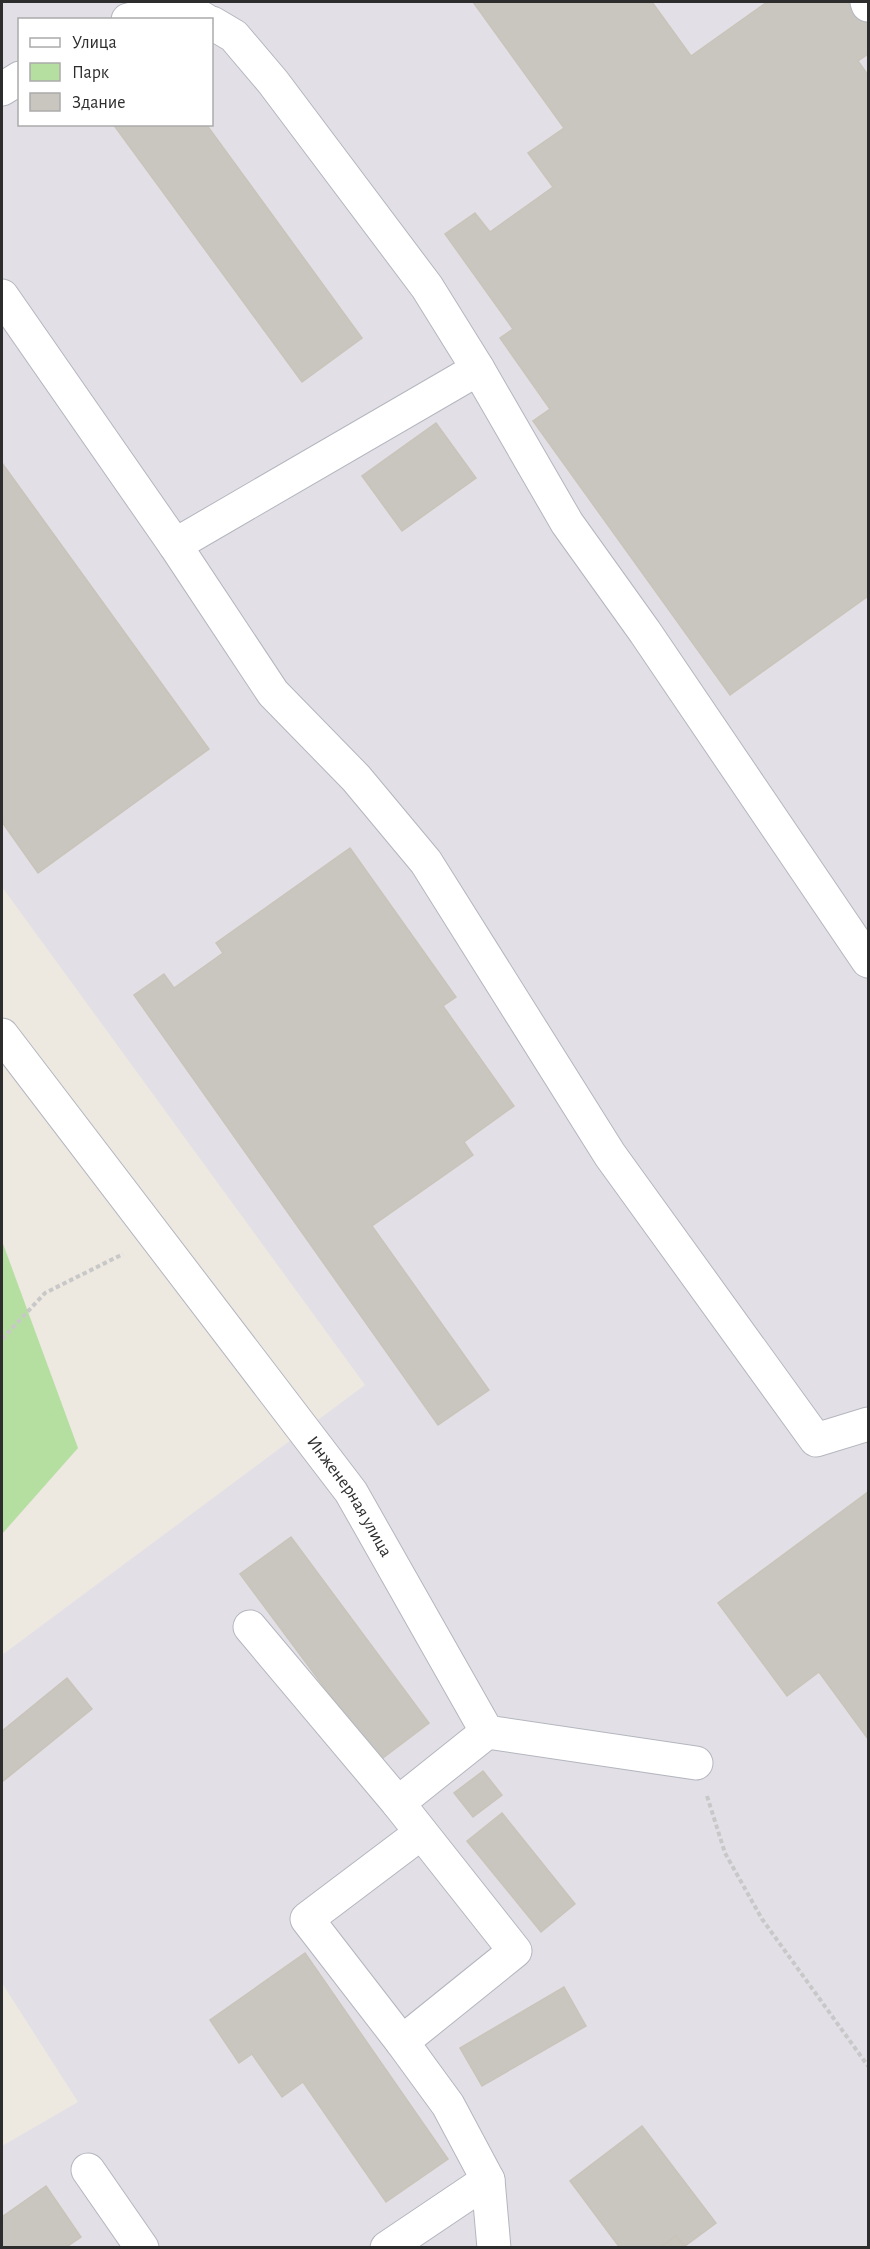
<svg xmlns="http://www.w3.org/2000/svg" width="870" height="2249" viewBox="0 0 870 2249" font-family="'Alegreya Sans',sans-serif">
<rect width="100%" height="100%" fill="#ede8e0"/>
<path fill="#e2e0e6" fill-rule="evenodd" d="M2 2H868V2247H2V2146L78 2102 2 1983V1655L365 1385 2 887ZM20 20H212V124H20Z"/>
<path fill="#b5dfa1" d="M2 1241 78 1448 2 1534Z"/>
<g fill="#c9c6bf" stroke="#c9c4ba" stroke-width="1.5">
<path d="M473 2H652L691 56 767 2H852L868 24V54L858 61 868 75V596L730 695 533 421 550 409 500 338 513 329 445 234 475 213 490 232 553 187 528 153 564 128Z"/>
<path d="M113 124H206L362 338 302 382Z"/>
<path d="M436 423 476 478 402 531 362 476Z"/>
<path d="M2 463 209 749 38 873 2 822Z"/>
<path d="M350 848 456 997 443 1006 514 1106 464 1142 473 1155 372 1226 489 1390 438 1425 134 995 164 974 174 988 223 953 216 943Z"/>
<path d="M868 1492V1739L819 1672 787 1696 718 1603Z"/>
<path d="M291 1537 429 1723 379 1761 240 1574Z"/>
<path d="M67 1678 92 1709 2 1782V1731Z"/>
<path d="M483 1771 502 1795 473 1817 454 1793Z"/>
<path d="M502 1813 575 1904 541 1932 467 1841Z"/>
<path d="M305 1953 448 2159 386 2202 303 2082 282 2097 252 2054 239 2063 210 2020Z"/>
<path d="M564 1987 586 2026 482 2086 460 2048Z"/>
<path d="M642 2126 716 2223 685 2246 676 2236 660 2248H620L570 2181Z"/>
<path d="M46 2186 81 2237 65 2248H2V2217Z"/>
<path d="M676 2236 685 2248H660Z"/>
</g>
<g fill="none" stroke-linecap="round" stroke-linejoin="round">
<defs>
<g id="minor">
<path d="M867 2 868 5"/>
<path d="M128 20 159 12 200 17 205 20"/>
<path d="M2 89 20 78"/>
<path d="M2 296 175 545 273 693 356 778 426 862 610 1155 816 1440 868 1424"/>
<path d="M478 369 567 523 645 632 868 961"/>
<path d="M175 545 478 369 427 287 273 82 234 36 212 23"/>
<path id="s1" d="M2 1035 351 1492 487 1732 696 1763"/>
<path d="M250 1627 398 1803 487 1732"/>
<path d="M398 1803 515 1951 402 2042 448 2105 488 2180 494 2248"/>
<path d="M402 2042 307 1919 421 1833"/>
<path d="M88 2170 142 2248"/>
<path d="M387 2248 488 2180"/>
</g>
</defs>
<use href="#minor" stroke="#b4b6bf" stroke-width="35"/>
<g stroke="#c8c8c8" stroke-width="4" stroke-dasharray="4.5 3" stroke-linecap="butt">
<path d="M2 1339 45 1293 123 1254"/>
<path d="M707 1796 725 1853 762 1919 868 2066"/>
</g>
<use href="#minor" stroke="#fff" stroke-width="33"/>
</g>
<g text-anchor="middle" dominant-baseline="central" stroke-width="4.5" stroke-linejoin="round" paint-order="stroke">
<g font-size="18" fill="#2d2d2d" stroke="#fff">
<text stroke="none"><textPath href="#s1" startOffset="578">Инженерная улица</textPath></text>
</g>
</g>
<rect width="870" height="2249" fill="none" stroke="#2d2d2d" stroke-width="6"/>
<rect x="18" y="18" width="195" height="108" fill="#ffffff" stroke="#ababab" stroke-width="1.5"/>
<rect x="30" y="38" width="30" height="9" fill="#ffffff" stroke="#ababab" stroke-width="1.5"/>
<text x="72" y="48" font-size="18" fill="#2d2d2d">Улица</text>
<rect x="30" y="63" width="30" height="18" fill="#b5dfa1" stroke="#ababab" stroke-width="1.5"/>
<text x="72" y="78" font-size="18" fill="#2d2d2d">Парк</text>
<rect x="30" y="93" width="30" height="18" fill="#c9c6bf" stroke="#ababab" stroke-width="1.5"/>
<text x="72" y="108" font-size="18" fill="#2d2d2d">Здание</text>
</svg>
